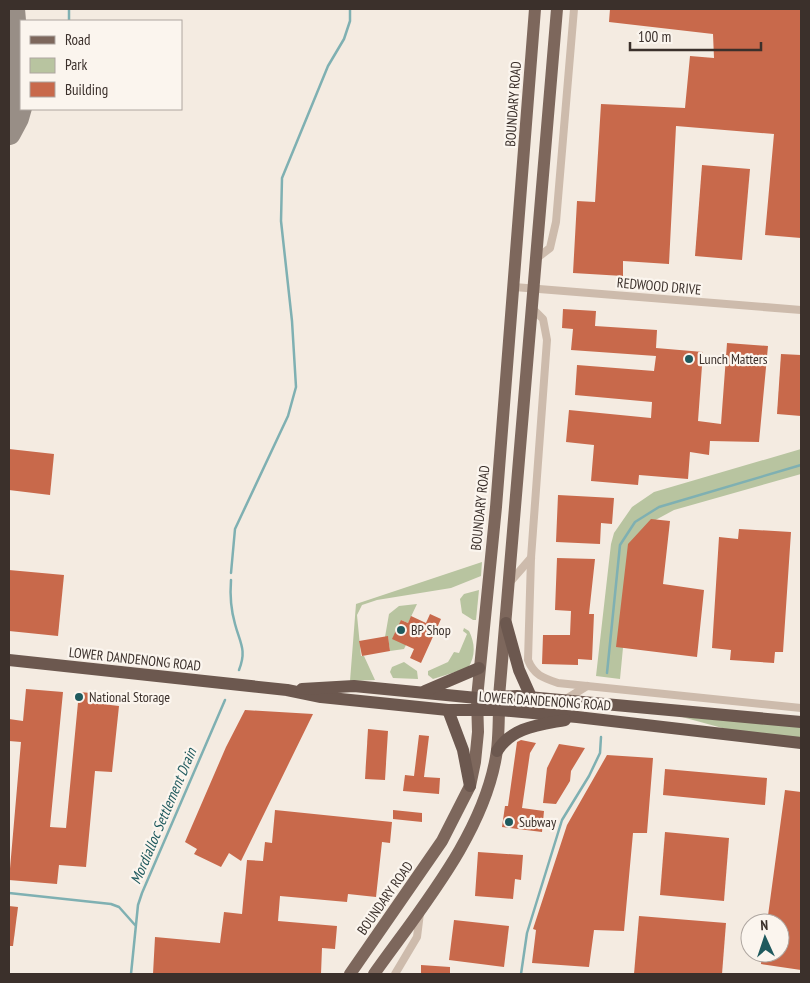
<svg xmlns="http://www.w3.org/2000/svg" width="810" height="983" viewBox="0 0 810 983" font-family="'PT Sans Narrow',sans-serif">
<rect width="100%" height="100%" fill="#f4ebe1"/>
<g fill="#b8c4a0">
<path d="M9 34 14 102 9 119Z"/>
<path d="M801 449V474L674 510 648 524 631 564 620 679 596 676 611 544 614 533 632 507 654 492Z"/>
<path d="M482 562 481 576 451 588 377 600 362 605 357 615 361 656H364L375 680 350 681 356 604Z"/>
<path d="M479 590 476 620H473L462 613 460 599 464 594Z"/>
<path d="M417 604 408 623 401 620 406 645 404 649 390 651 388 637H385L389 614 399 606Z"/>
<path d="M464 628 469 631C475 643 476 656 468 668L433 679 428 675V671L448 662 454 652 459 653 467 634 463 631Z"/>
<path d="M404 662 417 671 418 679 393 678 390 672 392 667Z"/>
<path d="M682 717 801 726V739L726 729Z"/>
</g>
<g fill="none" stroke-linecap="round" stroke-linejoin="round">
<g stroke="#7fb0b2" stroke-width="2.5">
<path d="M69 21V9"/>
<path d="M231 573 235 529 288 416 296 387 292 321 281 221 282 178 328 66 344 39 350 21V9"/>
<path d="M231 580C230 593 231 610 235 624 240 643 247 650 239 670"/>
<path d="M607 673 620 545 635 522 659 507 801 465"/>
<path d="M9 893 111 904 119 907 135 925"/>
<path d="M131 974 138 905 142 893 225 700"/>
<path d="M521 974 527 933 562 820 589 776 600 753 601 737"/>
</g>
<path stroke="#988e86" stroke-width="24" d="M9 133 17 118 21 104 13 9"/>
</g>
<g fill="#c8694b">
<path d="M610 9H801V238L765 235 774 134 676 126 669 264 623 261V276L573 273 577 201 595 202 601 104 685 108 690 56 714 58 713 34 609 22Z"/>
<path d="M702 165 750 169 742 260 695 256Z"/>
<path d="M563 309 596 311 595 326 657 330 656 348 703 352 698 421 721 424 727 343 768 346 759 442 710 441 709 455 690 452 688 479 639 475 638 485 591 481 594 445 566 442 569 410 651 418 652 402 575 395 577 365 654 371 656 356 571 350 573 329 562 328Z"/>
<path d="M781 354 801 355V416L777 414Z"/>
<path d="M9 449 54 454 50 495 9 490Z"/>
<path d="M558 495 614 498 612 524 601 523 600 544 556 542Z"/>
<path d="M651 519 670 521 663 584 704 590 697 657 616 647 628 544Z"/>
<path d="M739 529 791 532 783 652H775L774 663 730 660 731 650 712 648 719 537 738 539Z"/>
<path d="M557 558 595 559 589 614H594L592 660 578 659V665L542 664 543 635H570L571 611 555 610Z"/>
<path d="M9 570 64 575 58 636 9 631Z"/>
<path d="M430 614 441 619 421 663 410 658 414 649 392 639 401 620 408 623 411 616 426 623Z"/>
<path d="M388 636 390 651 362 656 359 641Z"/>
<path d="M26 689 63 692 50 827 66 828 79 692 103 694 102 704 119 706 112 772 95 771 86 867 59 865 57 884 9 880 21 742 9 741V719L23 721Z"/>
<path d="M245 710 313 714 241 861 229 853 221 867 194 854 197 849 185 842 226 747Z"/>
<path d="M368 729 388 731 385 780 365 779Z"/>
<path d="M419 735 429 736 424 777 440 778 439 794 403 791 405 775 414 776Z"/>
<path d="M521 740 536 743 530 753 522 808 544 811 542 832 502 827 505 806H508L517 742Z"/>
<path d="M559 744 585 748 571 771 570 781 556 804 543 803 547 768Z"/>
<path d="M607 755 653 758 647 833H633L624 931 594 930 589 967 532 963 536 930 533 929 567 825Z"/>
<path d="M665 769 767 778 765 805 663 795Z"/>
<path d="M785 790 801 792V970L761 964 762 953H780V923H767Z"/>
<path d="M275 810 392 822 390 843 382 842 376 897 348 894 347 902 280 896 278 921 337 926 335 949 322 948 321 974H153L155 937 220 943 224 912 242 914 247 860 263 861 265 842 272 843Z"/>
<path d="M393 810 422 813V822L393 819Z"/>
<path d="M665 832 729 838 724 901 660 895Z"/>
<path d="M478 852 523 855 521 880 515 879 513 899 475 896Z"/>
<path d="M9 906 18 907 13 946H9Z"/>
<path d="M639 916 726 923 722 974H634Z"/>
<path d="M454 920 509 926 504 967 449 960Z"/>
<path d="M421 965 450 967V974H421Z"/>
</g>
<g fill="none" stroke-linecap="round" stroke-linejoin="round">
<g stroke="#cdbbac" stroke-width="8">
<path d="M537 258 550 248 556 222 574 9"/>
<path d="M514 287 801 310"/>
<path d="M533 309 543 319 547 340 531 558 528 660C534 675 543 678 558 683L801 708"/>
<path d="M510 582 531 558"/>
<path d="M566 699 587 686"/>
<path d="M395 974 417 937 420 913"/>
</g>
<g stroke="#7d675c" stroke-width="12">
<path d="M350 974 442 841 470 786 475 762 478 732 477 698 496 507 535 9"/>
<path d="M374 974C420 909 486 832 497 750 499 733 499 714 499 697L557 9"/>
</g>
<g stroke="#6c584f" stroke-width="12">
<path d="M506 623 519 670 531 697"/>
<path d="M9 660 287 690 321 697 448 710H499L577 717 801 743"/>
<path d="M302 689 354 686 477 698 517 696 801 722"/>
<path d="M425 691 479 668"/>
<path d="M448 710 463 750 470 786"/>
<path d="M497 751C512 727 539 725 565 720"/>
</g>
</g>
<g fill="#1f5a5e" stroke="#fbf5ee" stroke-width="2">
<circle cx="689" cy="359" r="5"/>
<circle cx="401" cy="630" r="5"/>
<circle cx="79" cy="697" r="5"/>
<circle cx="509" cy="822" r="5"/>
</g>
<g text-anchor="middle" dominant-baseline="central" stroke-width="4.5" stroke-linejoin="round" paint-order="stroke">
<g font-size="14" fill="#3b302b" stroke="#fbf5ee">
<text transform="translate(513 104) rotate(-86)">BOUNDARY ROAD</text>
<text transform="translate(659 286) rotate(5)">REDWOOD DRIVE</text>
<text transform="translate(480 508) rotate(-84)">BOUNDARY ROAD</text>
<text transform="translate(135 659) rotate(6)">LOWER DANDENONG ROAD</text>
<text transform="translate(545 701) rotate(4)">LOWER DANDENONG ROAD</text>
<text transform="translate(385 898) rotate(-55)">BOUNDARY ROAD</text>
</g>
<g font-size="14" fill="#3b302b" stroke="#fbf5ee" text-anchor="start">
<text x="699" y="359">Lunch Matters</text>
<text x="411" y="630">BP Shop</text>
<text x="89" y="697">National Storage</text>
<text x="519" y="822">Subway</text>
</g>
<g font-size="15" font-style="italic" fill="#1f5a5e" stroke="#fbf5ee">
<text transform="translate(163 816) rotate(-67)">Mordialloc Settlement Drain</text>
</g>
</g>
<rect width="810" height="983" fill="none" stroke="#3b302b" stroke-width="20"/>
<rect x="20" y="20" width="162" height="90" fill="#fbf5ee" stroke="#aea6a0"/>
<rect x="30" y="36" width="25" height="8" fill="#7d675c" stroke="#aea6a0"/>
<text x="65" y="45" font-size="15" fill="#3b302b">Road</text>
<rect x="30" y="58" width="25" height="15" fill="#b8c4a0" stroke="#aea6a0"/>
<text x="65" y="70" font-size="15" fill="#3b302b">Park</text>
<rect x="30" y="82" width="25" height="15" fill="#c8694b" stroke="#aea6a0"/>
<text x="65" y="95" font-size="15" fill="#3b302b">Building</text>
<g transform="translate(765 938) rotate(357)"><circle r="24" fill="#fbf5ee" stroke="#aea6a0"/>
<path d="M0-4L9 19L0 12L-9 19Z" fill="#1f5a5e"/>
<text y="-8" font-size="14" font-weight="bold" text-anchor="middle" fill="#3b302b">N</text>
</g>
<path d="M630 42v8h131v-8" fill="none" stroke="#3b302b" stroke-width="2.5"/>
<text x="638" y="42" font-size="15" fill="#3b302b" stroke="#fbf5ee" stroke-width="4" paint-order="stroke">100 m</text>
</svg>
